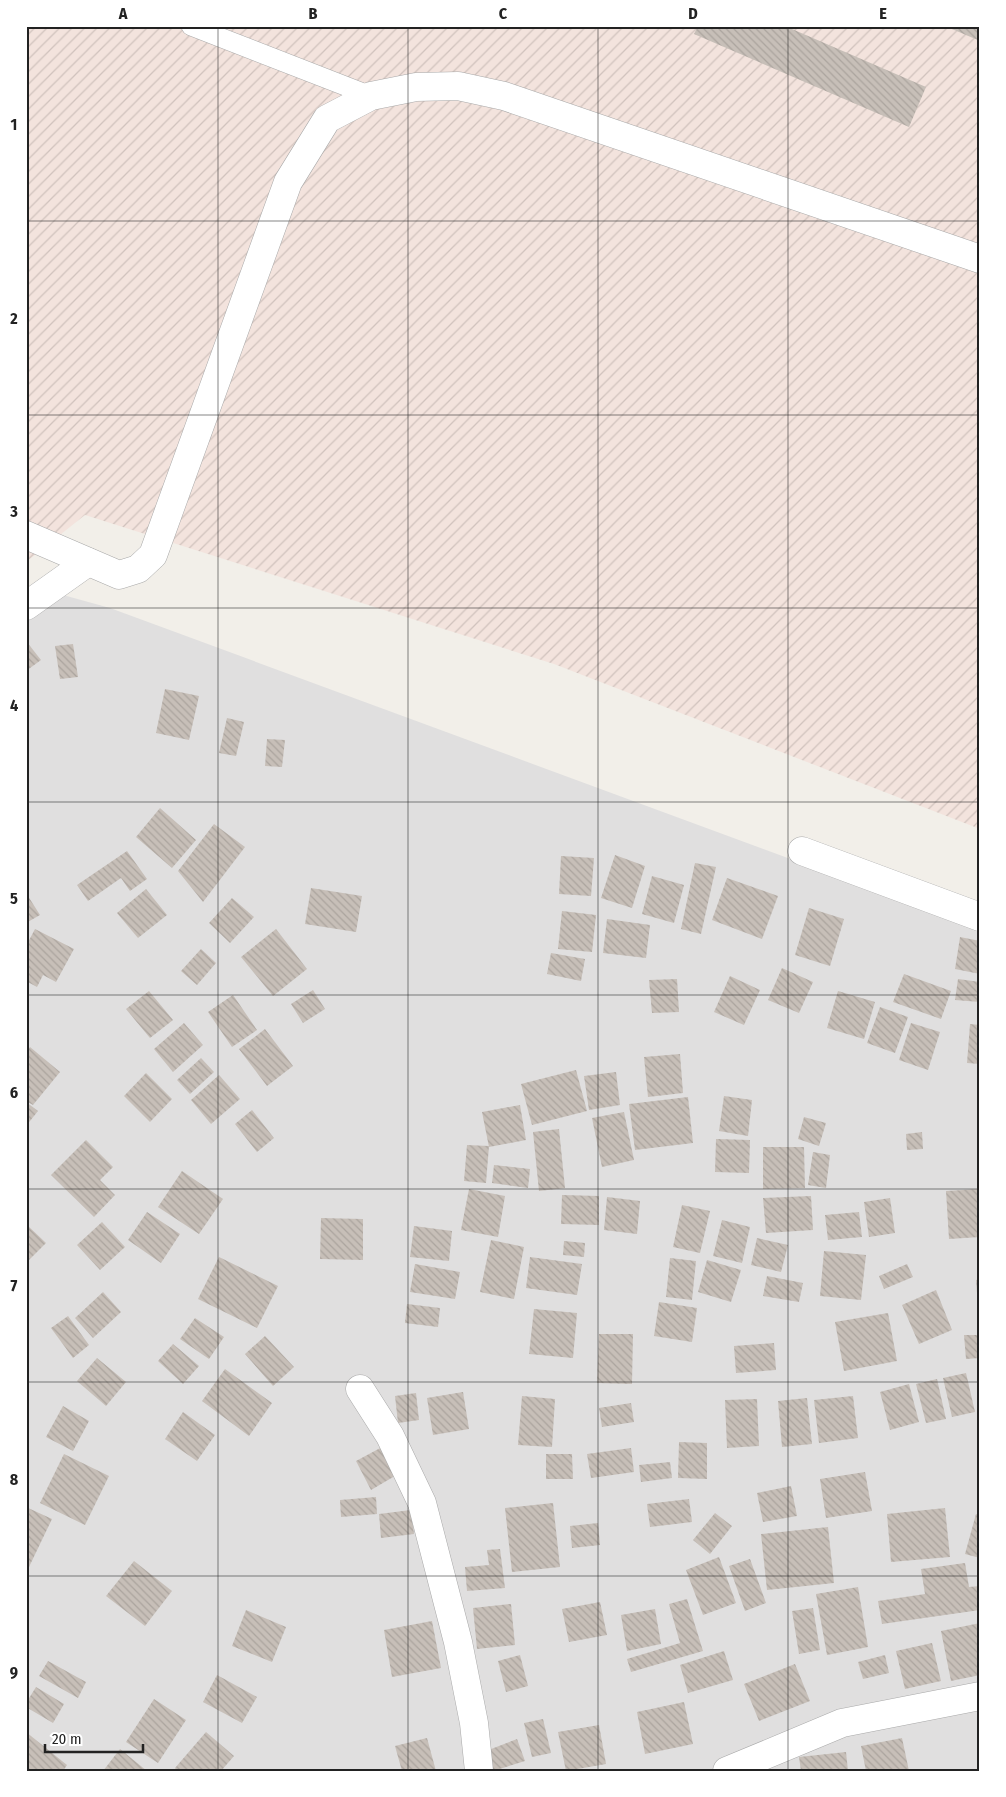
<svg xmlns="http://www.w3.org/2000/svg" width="1006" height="1797" viewBox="0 0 1006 1797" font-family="'Fira Sans Condensed',sans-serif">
<defs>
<pattern id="military-furrows" width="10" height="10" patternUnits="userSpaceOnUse" patternTransform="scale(1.25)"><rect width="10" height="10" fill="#f3e3dd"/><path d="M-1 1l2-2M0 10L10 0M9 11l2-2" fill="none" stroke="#d0c2bd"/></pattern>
<pattern id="building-back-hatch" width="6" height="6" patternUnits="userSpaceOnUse" patternTransform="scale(1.25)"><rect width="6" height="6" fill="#c7bfb8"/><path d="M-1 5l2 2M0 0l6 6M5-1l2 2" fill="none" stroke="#aba49e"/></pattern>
</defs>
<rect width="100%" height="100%" fill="#f2efe9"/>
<path fill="#e0dfdf" d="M45 590 110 608 980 929V1771H26V604Z"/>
<path fill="url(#military-furrows)" d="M26 26H980V829L554 664 85 515 26 562Z"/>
<g fill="url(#building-back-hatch)">
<path d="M698 26H785L926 87 909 127 694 34Z"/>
<path d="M945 26H980V41Z"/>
<path d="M26 641 41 660 26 671Z"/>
<path d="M73 644 78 677 60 679 55 646Z"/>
<path d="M165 689 199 696 189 740 156 733Z"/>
<path d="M227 718 244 722 236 756 219 753Z"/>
<path d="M267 739 285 740 282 767 265 766Z"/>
<path d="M160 808 196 840 172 868 136 837Z"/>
<path d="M214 824 245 847 203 902 178 871Z"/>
<path d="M127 851 147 879 130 891 121 878 88 901 77 885Z"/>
<path d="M615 855 645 866 632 908 601 898Z"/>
<path d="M561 856 594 858 591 896 559 894Z"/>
<path d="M695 863 716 867 701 934 681 929Z"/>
<path d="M652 876 684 885 674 923 642 914Z"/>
<path d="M727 878 778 896 762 939 712 920Z"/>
<path d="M311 888 362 896 356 932 305 924Z"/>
<path d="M146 889 167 915 138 938 117 913Z"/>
<path d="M26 893 40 915 26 923Z"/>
<path d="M232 898 254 917 230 943 209 923Z"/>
<path d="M809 908 844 919 830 966 795 955Z"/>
<path d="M562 911 596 915 592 952 558 949Z"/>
<path d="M607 919 650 925 646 958 603 953Z"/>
<path d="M35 929 74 949 56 982 43 975 37 987 26 981V946Z"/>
<path d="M276 929 307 969 273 996 241 957Z"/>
<path d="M960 937 980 941V974L955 969Z"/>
<path d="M201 949 216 963 197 985 181 971Z"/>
<path d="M551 953 585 959 581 981 547 974Z"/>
<path d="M782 968 813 982 799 1013 768 1000Z"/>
<path d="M904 974 951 991 941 1019 893 1002Z"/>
<path d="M730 976 760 990 744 1025 714 1012Z"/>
<path d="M677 979 679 1012 652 1013 649 980Z"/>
<path d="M958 979 980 982V1002L955 1000Z"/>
<path d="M313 990 325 1009 303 1023 291 1004Z"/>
<path d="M149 991 173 1020 150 1038 126 1009Z"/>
<path d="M838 991 875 1002 864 1039 827 1028Z"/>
<path d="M233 995 257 1030 232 1047 208 1012Z"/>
<path d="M880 1007 908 1017 895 1053 867 1043Z"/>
<path d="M184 1023 203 1045 173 1072 154 1049Z"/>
<path d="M911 1023 940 1032 928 1070 899 1060Z"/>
<path d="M970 1024 980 1025V1064L967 1063Z"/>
<path d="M265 1029 293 1066 267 1086 239 1049Z"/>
<path d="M30 1047 60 1072 33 1105 26 1101V1052Z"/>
<path d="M680 1054 683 1093 648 1097 644 1057Z"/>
<path d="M201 1058 214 1072 190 1094 177 1080Z"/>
<path d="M576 1070 587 1111 532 1125 521 1084Z"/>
<path d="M616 1072 620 1105 589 1110 584 1076Z"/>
<path d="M146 1073 172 1099 150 1122 124 1096Z"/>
<path d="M219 1075 240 1099 211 1124 191 1100Z"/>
<path d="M724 1096 752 1100 748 1136 719 1131Z"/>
<path d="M688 1097 693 1143 635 1150 629 1104Z"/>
<path d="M26 1102 38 1111 26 1126Z"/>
<path d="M520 1105 526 1140 489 1147 482 1112Z"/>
<path d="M252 1110 274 1138 257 1152 235 1124Z"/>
<path d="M624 1112 634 1160 602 1167 592 1118Z"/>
<path d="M804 1117 826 1123 819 1146 798 1139Z"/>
<path d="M559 1129 565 1188 539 1191 533 1132Z"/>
<path d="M922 1132 923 1149 907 1150 906 1134Z"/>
<path d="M716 1139 750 1140 749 1173 715 1172Z"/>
<path d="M86 1140 113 1167 100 1180 115 1195 94 1217 51 1175Z"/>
<path d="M467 1145 489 1146 486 1183 464 1181Z"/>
<path d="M763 1147H804L805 1188 763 1189Z"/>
<path d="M813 1152 830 1155 826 1188 808 1185Z"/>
<path d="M494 1165 530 1169 528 1188 492 1183Z"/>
<path d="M182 1171 223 1199 199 1234 158 1207Z"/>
<path d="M469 1189 505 1196 498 1237 461 1230Z"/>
<path d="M980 1189V1237L949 1239 946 1191Z"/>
<path d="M562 1195 599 1196V1225L561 1224Z"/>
<path d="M811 1196 813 1230 766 1233 763 1198Z"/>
<path d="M607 1197 640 1201 637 1234 604 1230Z"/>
<path d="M890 1198 895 1233 869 1237 864 1202Z"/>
<path d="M682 1205 710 1211 700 1253 673 1247Z"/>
<path d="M147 1212 180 1234 161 1263 128 1240Z"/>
<path d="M859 1212 862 1237 828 1240 825 1215Z"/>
<path d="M321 1218 363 1219V1260L320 1259Z"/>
<path d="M722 1220 750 1227 742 1263 713 1256Z"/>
<path d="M102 1222 125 1247 100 1270 77 1245Z"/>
<path d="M26 1224 46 1243 26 1263Z"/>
<path d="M414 1226 452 1231 449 1261 410 1257Z"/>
<path d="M757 1238 788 1245 781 1272 751 1265Z"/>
<path d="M491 1240 524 1247 514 1299 480 1292Z"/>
<path d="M564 1241 585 1243 584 1257 563 1255Z"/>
<path d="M824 1251 866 1255 861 1300 820 1296Z"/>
<path d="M219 1257 278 1286 257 1328 198 1299Z"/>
<path d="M530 1257 582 1264 577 1295 526 1288Z"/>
<path d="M670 1258 696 1261 692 1300 666 1297Z"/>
<path d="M707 1260 741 1270 731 1302 698 1292Z"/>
<path d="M415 1264 460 1272 455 1299 410 1292Z"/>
<path d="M907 1264 913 1277 884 1289 879 1276Z"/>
<path d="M767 1276 803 1283 799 1302 763 1296Z"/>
<path d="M980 1279V1306H978L976 1280Z"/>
<path d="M936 1290 952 1330 919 1344 902 1305Z"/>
<path d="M103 1292 121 1312 93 1338 75 1318Z"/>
<path d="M659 1302 697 1308 692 1342 654 1336Z"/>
<path d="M407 1304 440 1308 438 1327 405 1323Z"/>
<path d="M534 1309 577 1313 573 1358 529 1354Z"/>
<path d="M888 1313 897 1361 844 1371 835 1322Z"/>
<path d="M68 1316 89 1345 73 1358 51 1328Z"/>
<path d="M195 1318 224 1337 209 1359 180 1339Z"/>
<path d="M599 1334H633L632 1384 597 1383Z"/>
<path d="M964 1335H980V1358L966 1359Z"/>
<path d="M265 1336 294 1367 273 1386 245 1354Z"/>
<path d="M774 1343 776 1370 736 1373 734 1346Z"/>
<path d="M173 1344 199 1366 183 1384 158 1361Z"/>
<path d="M97 1358 126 1382 106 1406 77 1381Z"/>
<path d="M225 1369 272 1403 249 1436 202 1401Z"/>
<path d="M966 1373 975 1412 952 1417 943 1378Z"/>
<path d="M937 1379 946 1419 926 1423 916 1384Z"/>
<path d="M909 1384 919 1422 890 1430 880 1392Z"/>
<path d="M463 1392 469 1429 433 1435 427 1398Z"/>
<path d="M416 1393 419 1420 398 1423 395 1396Z"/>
<path d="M522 1396 555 1399 552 1447 518 1445Z"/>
<path d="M853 1396 858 1438 819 1443 814 1400Z"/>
<path d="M807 1398 812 1444 782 1447 778 1401Z"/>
<path d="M757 1399 759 1446 727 1448 725 1400Z"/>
<path d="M631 1403 634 1422 602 1427 599 1408Z"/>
<path d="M63 1406 89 1421 73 1451 46 1437Z"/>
<path d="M183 1412 215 1435 197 1461 165 1439Z"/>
<path d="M679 1442 707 1443V1479L678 1478Z"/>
<path d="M384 1446 400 1473 371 1490 356 1461Z"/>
<path d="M631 1448 634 1472 591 1478 587 1454Z"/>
<path d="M64 1454 109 1476 85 1525 40 1503Z"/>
<path d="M546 1454H572L573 1479H546Z"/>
<path d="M670 1462 672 1478 641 1482 639 1465Z"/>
<path d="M865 1472 872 1511 826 1518 820 1479Z"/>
<path d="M791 1486 797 1516 763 1522 757 1493Z"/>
<path d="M376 1497 377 1514 341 1517 340 1500Z"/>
<path d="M689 1499 692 1522 650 1527 647 1504Z"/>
<path d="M553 1503 560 1567 512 1572 505 1508Z"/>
<path d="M26 1507 52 1519 29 1567 26 1566Z"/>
<path d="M945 1508 950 1557 891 1562 887 1514Z"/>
<path d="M411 1510 414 1534 381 1538 379 1514Z"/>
<path d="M715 1513 732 1526 710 1554 693 1540Z"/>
<path d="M976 1514 980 1515V1558L965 1554Z"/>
<path d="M598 1523 600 1545 572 1548 570 1526Z"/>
<path d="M828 1527 834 1583 767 1590 761 1534Z"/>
<path d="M500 1549 505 1588 467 1591 465 1567 489 1565 487 1550Z"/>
<path d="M719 1557 736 1603 703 1615 686 1570Z"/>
<path d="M750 1559 766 1603 745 1611 729 1566Z"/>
<path d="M134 1561 172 1591 145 1626 106 1596Z"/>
<path d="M965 1563 969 1587 980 1586V1610L882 1624 878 1601 925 1594 921 1569Z"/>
<path d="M858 1587 868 1647 827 1655 816 1594Z"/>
<path d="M687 1599 703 1651 631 1672 627 1659 680 1643 669 1604Z"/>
<path d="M600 1602 607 1635 569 1642 562 1609Z"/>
<path d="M511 1604 515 1645 477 1649 473 1608Z"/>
<path d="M813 1608 820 1650 799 1654 792 1611Z"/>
<path d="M655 1609 661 1644 627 1651 621 1615Z"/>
<path d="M246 1610 286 1627 272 1662 232 1646Z"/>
<path d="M432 1621 441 1668 392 1677 384 1630Z"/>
<path d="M980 1623V1675L951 1681 941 1631Z"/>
<path d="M932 1643 941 1681 905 1689 896 1651Z"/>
<path d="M724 1651 733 1680 688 1693 680 1665Z"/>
<path d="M520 1655 528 1686 506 1692 498 1661Z"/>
<path d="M885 1655 889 1673 863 1679 858 1662Z"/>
<path d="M48 1661 86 1682 78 1698 39 1676Z"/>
<path d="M795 1664 810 1701 759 1721 744 1684Z"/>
<path d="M217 1675 257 1697 242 1723 203 1702Z"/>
<path d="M36 1687 64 1704 53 1723 26 1707V1703Z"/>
<path d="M154 1699 186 1720 158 1763 126 1742Z"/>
<path d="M684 1702 693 1744 645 1754 637 1712Z"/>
<path d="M543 1719 551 1753 532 1757 524 1723Z"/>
<path d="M599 1725 606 1764 566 1771 558 1732Z"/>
<path d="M26 1732 67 1765 63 1771H26Z"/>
<path d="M206 1732 234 1756 221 1771H177L175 1768Z"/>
<path d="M427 1738 436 1771H402L395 1746Z"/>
<path d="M902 1738 909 1771H866L861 1746Z"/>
<path d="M517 1739 525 1761 493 1771 486 1751Z"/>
<path d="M120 1749 147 1771H103Z"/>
<path d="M846 1752 848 1771H801L799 1757Z"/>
</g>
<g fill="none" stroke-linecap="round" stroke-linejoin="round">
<defs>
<path id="service" d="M191 26 371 96"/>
<g id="minor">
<path d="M26 535 119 575 138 569 153 555 288 182 327 119 371 96 416 87 458 86 504 96 980 259"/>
<path d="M26 606 88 562"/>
<path d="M802 851 980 917"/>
<path d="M360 1389 390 1436 422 1503 458 1642 474 1723 479 1771"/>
<path d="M727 1771 842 1723 980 1696"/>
</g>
</defs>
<use href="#service" stroke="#a9a9a9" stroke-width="20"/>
<use href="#minor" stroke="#a9a9a9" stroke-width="29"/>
<use href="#service" stroke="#fff" stroke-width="19"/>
<use href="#minor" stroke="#fff" stroke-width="28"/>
</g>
<path fill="none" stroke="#222" stroke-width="1" stroke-opacity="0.55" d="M218 26V1771M408 26V1771M598 26V1771M788 26V1771M26 221H980M26 415H980M26 608H980M26 802H980M26 995H980M26 1189H980M26 1382H980M26 1576H980"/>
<rect width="1006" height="1797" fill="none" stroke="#ffffff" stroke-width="55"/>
<path d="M45 1744v8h98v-8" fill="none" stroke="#222222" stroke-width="2.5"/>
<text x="52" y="1744" font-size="15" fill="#222222" stroke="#ffffff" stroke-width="4" paint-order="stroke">20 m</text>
<rect x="28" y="28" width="950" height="1742" fill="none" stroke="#222" stroke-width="2"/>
<g font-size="16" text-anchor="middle" font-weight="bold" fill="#222">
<text x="123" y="19">A</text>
<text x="313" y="19">B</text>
<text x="503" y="19">C</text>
<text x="693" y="19">D</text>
<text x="883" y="19">E</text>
<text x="14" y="130">1</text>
<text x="14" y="324">2</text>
<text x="14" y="517">3</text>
<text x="14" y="711">4</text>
<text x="14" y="904">5</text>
<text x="14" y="1098">6</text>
<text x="14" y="1291">7</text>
<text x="14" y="1485">8</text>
<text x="14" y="1678">9</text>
</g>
</svg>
